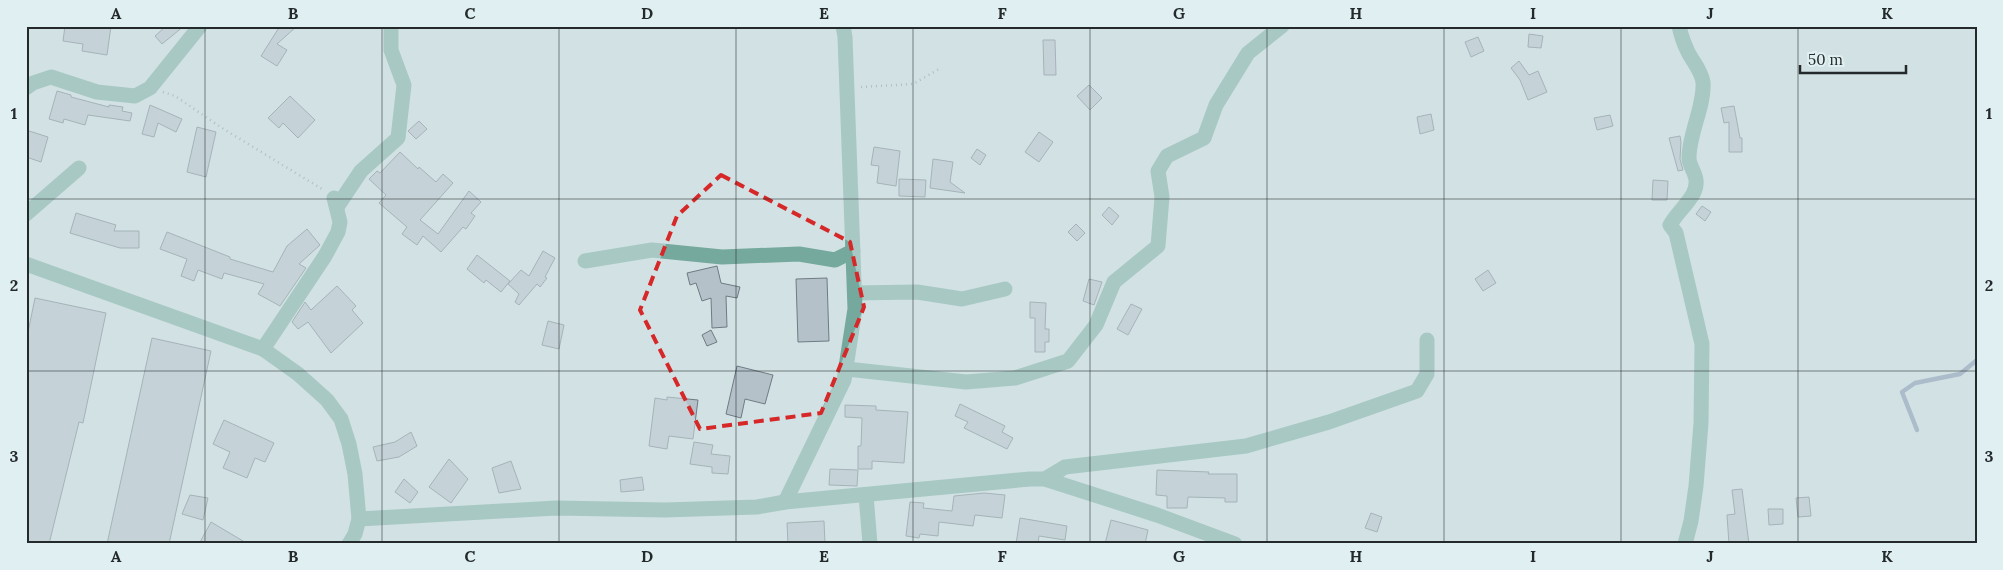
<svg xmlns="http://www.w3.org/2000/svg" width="2003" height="570" viewBox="0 0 2003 570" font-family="Lora,serif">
<rect width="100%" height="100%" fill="#d2e2e4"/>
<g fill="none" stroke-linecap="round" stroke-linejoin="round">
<path stroke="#7e8fae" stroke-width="4.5" d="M1917 430 1902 392 1915 383 1960 374 1977 360"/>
</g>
<g fill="#b5c1c9" stroke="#6f7b82">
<path d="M65 26H111L107 55 82 51 83 44 63 41Z"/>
<path d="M166 26H184L162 44 155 36Z"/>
<path d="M280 26H297L277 44 287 50 277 66 261 56Z"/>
<path d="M1529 34 1543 36 1541 48 1528 47Z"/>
<path d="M1478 37 1484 51 1471 57 1465 42Z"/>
<path d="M1043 40H1055L1056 75H1044Z"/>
<path d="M1519 61 1529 75 1538 71 1547 92 1528 100 1520 80 1511 68Z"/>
<path d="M1089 85 1102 98 1090 110 1077 96Z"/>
<path d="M57 91 71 95V97L109 107V105L123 107 122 111 132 113 130 121 88 115 85 125 64 119 63 123 49 119Z"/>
<path d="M290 96 315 120 298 138 283 123 279 128 268 118Z"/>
<path d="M150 105 182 119 176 132 158 123 154 137 142 134Z"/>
<path d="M1734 106 1740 138H1742V152H1729V122L1724 123 1721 108Z"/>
<path d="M1431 114 1434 130 1420 134 1417 117Z"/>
<path d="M1610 115 1613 126 1597 130 1594 118Z"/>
<path d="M419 121 427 129 416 139 408 131Z"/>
<path d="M197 127 216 132 206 177 187 172Z"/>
<path d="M26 130 48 137 41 162 26 157Z"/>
<path d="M1039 132 1053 142 1039 162 1025 152Z"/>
<path d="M1680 136 1681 142 1680 159 1683 170 1678 171 1669 138Z"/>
<path d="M874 147 900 151 896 186 877 183 879 166 871 165Z"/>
<path d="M977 149 986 155 980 165 971 158Z"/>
<path d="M400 152 418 169 419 167 436 182 443 174 453 183 420 220 438 234 469 191 481 202 471 213 475 216 466 229 463 227 441 252 423 236 417 245 402 234 407 227 379 203 386 195 369 179 377 171 380 173Z"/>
<path d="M933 159 953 162 950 182 965 193 930 188Z"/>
<path d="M899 179 926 180 925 197 899 196Z"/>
<path d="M1653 180 1668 181 1667 200H1652Z"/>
<path d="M1702 206 1711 212 1705 221 1696 214Z"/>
<path d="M1109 207 1119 216 1112 225 1102 215Z"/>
<path d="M76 213 116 225 114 231H139V248H120L70 233Z"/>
<path d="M1076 224 1085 233 1077 241 1068 232Z"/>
<path d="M307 229 320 245 299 264 306 268 280 306 258 294 264 284 224 273 222 279 198 270 194 281 181 276 187 259 160 249 167 232 230 257V259L273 272 287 246Z"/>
<path d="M543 251 555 258 545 277 547 278 540 287 537 284 519 305 515 302 519 294 508 284 521 270 529 276Z"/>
<path d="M477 255 510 281 501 292 486 280 484 283 467 269Z"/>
<path d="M717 266 721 283 740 287 737 298 726 296 727 327 712 328 711 298 702 301 696 283 690 285 687 273Z"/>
<path d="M1488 270 1496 283 1483 291 1475 279Z"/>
<path d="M827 278 829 341 798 342 796 279Z"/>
<path d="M1089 279 1102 282 1094 305 1083 301Z"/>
<path d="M337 286 356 306 352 310 363 323 331 353 308 322 298 329 292 322 305 302 311 310Z"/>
<path d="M35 298 106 313 83 423 79 422 49 544H26V342Z"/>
<path d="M1030 302 1046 303 1045 329H1049V342H1045V352H1035V318H1030Z"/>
<path d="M1131 304 1142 309 1128 335 1117 329Z"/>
<path d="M548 321 564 325 559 349 542 345Z"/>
<path d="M711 330 717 342 707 346 702 335Z"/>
<path d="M152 338 211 351 169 544H107Z"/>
<path d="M737 366 773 375 765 404 745 399 741 418 726 414Z"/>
<path d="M667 397 698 400 693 439 669 436 667 449 649 446 655 398 667 400Z"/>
<path d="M960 404 1005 426 1002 432 1013 438 1007 449 964 428 968 422 955 416Z"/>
<path d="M845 405 876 406V410L908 412 904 463 872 461V469H858V446H861L862 418 845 417Z"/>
<path d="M224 420 274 443 265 462 255 458 247 478 223 468 230 452 213 444Z"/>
<path d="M411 432 417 446 399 457 377 461 373 447 395 442Z"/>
<path d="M694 442 713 445 711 454 730 456 728 474 712 473V467L690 464Z"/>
<path d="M449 459 468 479 451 503 429 487Z"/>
<path d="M511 461 521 489 499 493 492 468Z"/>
<path d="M830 469 858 470 857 486 829 485Z"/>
<path d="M1157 470 1209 472 1208 474H1237V502H1225V498L1188 497 1187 508H1167V496L1156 495Z"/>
<path d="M642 477 644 490 621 492 620 480Z"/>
<path d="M404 479 418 492 410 503 395 492Z"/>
<path d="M1742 489 1749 544H1729L1727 515 1735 514 1732 490Z"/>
<path d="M984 493 1005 495 1002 518 975 515 973 526 939 522 938 536 920 534 919 538 906 536 910 502 924 503 923 508 952 511 954 496Z"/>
<path d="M190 495 208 498 203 520 182 514Z"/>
<path d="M1809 497 1811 516 1798 517 1796 498Z"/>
<path d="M1768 509H1783V524L1769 525Z"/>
<path d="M1371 513 1382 517 1377 532 1365 528Z"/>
<path d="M1020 518 1067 526 1065 540 1039 536 1038 544H1016Z"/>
<path d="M1111 520 1148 530 1145 544H1105Z"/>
<path d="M824 521 825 544H788L787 523Z"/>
<path d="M211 522 248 544H199Z"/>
</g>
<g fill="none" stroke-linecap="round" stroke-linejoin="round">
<g stroke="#8a9698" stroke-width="2.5" stroke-dasharray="1 4" stroke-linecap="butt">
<path d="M861 87 913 84 939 69"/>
<path d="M163 92 175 96 222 128 322 189"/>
</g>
<g stroke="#76a99d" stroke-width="15">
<path d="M1679 26C1681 35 1684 44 1688 52 1693 62 1701 70 1703 82 1705 105 1689 133 1689 158 1689 169 1702 177 1693 194 1687 205 1676 214 1670 225L1676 233 1702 344 1701 423 1696 486 1691 521 1685 544"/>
<path d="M26 88 33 83 51 77 97 92 135 96 150 88 200 26"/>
<path d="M337 207 361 171 398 138 404 85 391 50V26"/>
<path d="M26 214 79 168"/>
<path d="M585 261 652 250 722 257 799 254 835 260 853 251"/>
<path d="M26 264 263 349 298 374 327 400 341 419 349 444 355 474 359 519 355 534 349 544"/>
<path d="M855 293 917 292 962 299 1005 289"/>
<path d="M263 349 325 256 338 232 340 222 334 198"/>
<path d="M847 369 966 382 1015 378 1068 361 1096 325 1114 282 1158 246 1162 197 1158 171 1167 156 1204 138 1216 105 1248 53 1282 26"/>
<path d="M1045 479 1065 467 1246 446 1329 422 1417 391 1427 374V340"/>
<path d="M866 495 870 544"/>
<path d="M785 502 844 380 855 309 845 37 843 26"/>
<path d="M359 519 556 508 665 510 757 507 785 502 1030 479H1045L1157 515 1235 544"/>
</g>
</g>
<path d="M0 0H2003V570H0ZM721 175 850 242 864 307 821 413 700 429 640 310 677 216Z" fill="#d2e2e4" fill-opacity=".55" fill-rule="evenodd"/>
<path fill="none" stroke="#d62828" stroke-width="4" stroke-dasharray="10 6" stroke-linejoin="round" d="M721 175 850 242 864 307 821 413 700 429 640 310 677 216Z"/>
<path fill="none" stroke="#242a2b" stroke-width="1" stroke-opacity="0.55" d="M205 26V544M382 26V544M559 26V544M736 26V544M913 26V544M1090 26V544M1267 26V544M1444 26V544M1621 26V544M1798 26V544M26 199H1977M26 371H1977"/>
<rect width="2003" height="570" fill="none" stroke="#dfeff2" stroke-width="55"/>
<path d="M1800 65v8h106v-8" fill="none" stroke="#242a2b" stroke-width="2.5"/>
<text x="1808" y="65" font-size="15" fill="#242a2b" stroke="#dfeff2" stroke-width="4" paint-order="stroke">50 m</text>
<rect x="28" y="28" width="1948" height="514" fill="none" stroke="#242a2b" stroke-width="2"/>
<g font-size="16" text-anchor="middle" font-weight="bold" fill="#242a2b">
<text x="116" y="19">A</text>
<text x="293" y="19">B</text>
<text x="470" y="19">C</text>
<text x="647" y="19">D</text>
<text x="824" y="19">E</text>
<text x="1002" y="19">F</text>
<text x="1179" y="19">G</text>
<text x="1356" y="19">H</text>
<text x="1533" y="19">I</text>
<text x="1710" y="19">J</text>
<text x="1887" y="19">K</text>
<text x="14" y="119">1</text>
<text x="1989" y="119">1</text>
<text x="14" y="291">2</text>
<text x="1989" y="291">2</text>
<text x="14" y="462">3</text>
<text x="1989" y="462">3</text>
<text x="116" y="562">A</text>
<text x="293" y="562">B</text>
<text x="470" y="562">C</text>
<text x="647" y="562">D</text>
<text x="824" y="562">E</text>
<text x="1002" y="562">F</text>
<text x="1179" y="562">G</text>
<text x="1356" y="562">H</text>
<text x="1533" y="562">I</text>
<text x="1710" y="562">J</text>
<text x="1887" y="562">K</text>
</g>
</svg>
